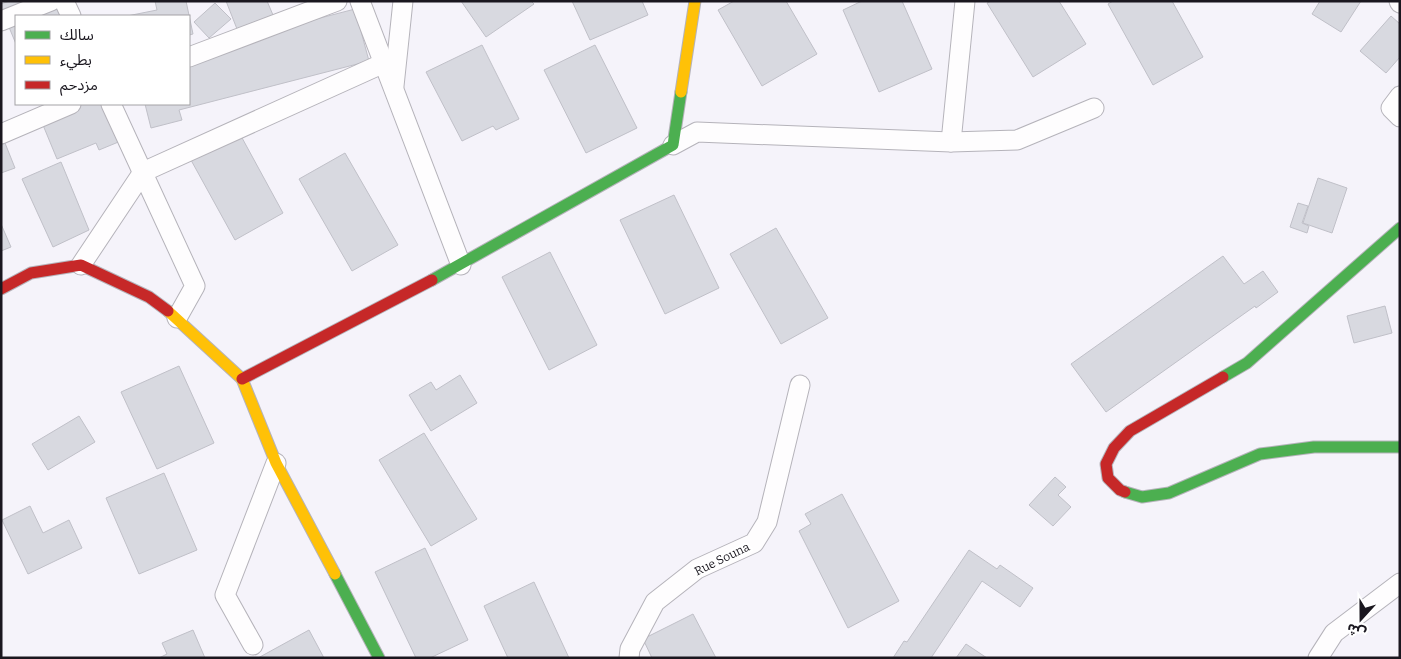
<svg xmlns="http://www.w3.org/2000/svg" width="1401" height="659" viewBox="0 0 1401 659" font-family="Bitter,'Noto Sans Arabic',serif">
<rect width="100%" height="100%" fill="#f5f3fa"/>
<g fill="#d8d9e0" stroke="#c0c0c8">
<path d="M9 1H72L70 16H16V44L1 8V4Z"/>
<path d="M155 1H186L193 34 189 35V16H127L157 10Z"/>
<path d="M226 1H267L273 15 237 29Z"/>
<path d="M461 1H531L534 4 486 37Z"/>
<path d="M572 1H642L648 15 590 40Z"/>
<path d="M734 1H786L817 54 762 86 718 10Z"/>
<path d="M862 1H902L932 69 879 92 843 10Z"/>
<path d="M991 1H1059L1086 44 1033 77 987 3Z"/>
<path d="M1113 1H1172L1203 57 1153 85 1108 4Z"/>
<path d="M1320 1H1361L1341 32 1312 14Z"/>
<path d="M215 3 231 19 209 38 194 22Z"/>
<path d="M355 9 369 61 179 110 182 120 151 128 145 104H189V52Z"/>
<path d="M1391 16 1400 24V57L1386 73 1360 51Z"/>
<path d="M482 45 519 119 496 130 493 126 462 141 426 72Z"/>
<path d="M595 45 637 128 586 153 544 70Z"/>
<path d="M61 104H119L133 136 99 150 96 143 57 159 38 113Z"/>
<path d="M235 125 283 213 235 240 186 151Z"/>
<path d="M1 133 15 168 1 173Z"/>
<path d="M345 153 398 245 352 271 299 179Z"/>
<path d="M61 162 89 230 53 247 22 179Z"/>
<path d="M1318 178 1347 188 1332 233 1303 223Z"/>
<path d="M674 195 719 288 665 314 620 220Z"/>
<path d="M1298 203 1308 206 1302 223 1309 226 1307 233 1290 227Z"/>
<path d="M1 224 11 247 1 251Z"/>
<path d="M776 228 828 318 781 344 730 254Z"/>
<path d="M550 252 597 345 549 370 502 277Z"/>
<path d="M1223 256 1244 284 1263 271 1278 292 1256 308 1255 306 1106 412 1071 364Z"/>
<path d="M1385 306 1392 333 1354 343 1347 316Z"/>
<path d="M179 366 214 443 157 469 121 392Z"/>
<path d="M460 375 477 403 431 431 409 395 431 382 436 390Z"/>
<path d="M79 416 95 442 48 470 32 444Z"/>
<path d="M424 433 477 519 431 546 379 460Z"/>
<path d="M164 473 197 550 139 574 106 498Z"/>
<path d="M1055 477 1066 487 1058 495 1071 507 1053 526 1029 505Z"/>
<path d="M842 494 899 601 848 628 799 531 811 524 805 514Z"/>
<path d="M30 506 43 533 69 520 82 548 28 574 2 520Z"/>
<path d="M425 548 468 640 430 658H416L375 572Z"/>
<path d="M969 550 997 569 1000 565 1033 588 1020 607 982 581 931 658H893L904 641 907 642Z"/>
<path d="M534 582 569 658H508L484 606Z"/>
<path d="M693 614 716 658H652L643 639Z"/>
<path d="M193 630 205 658H159L167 654 162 643Z"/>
<path d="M309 630 324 658H258Z"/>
<path d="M966 644 987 658H956Z"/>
</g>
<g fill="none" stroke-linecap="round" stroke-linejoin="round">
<defs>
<g id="street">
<path d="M64 1 71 16"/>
<path d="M360 1 461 265"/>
<path d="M1399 1 1400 3"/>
<path d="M1 21 51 1"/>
<path d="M189 57 337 1"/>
<path d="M394 86 403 1"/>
<path d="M1400 96 1391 108 1400 117"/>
<path d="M111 104 195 286 177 318"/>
<path d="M1 134 71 104"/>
<path d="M951 142 965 1"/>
<path d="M673 145 697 132 951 142 1017 140 1094 108"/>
<path d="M81 265 143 172 384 63"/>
<path d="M253 645 225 595 276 463"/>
<path d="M629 658 630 649 655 602 697 569 754 543 767 522 800 385"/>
<path d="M1318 658 1334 633 1400 583"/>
</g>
<g id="fast">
<path d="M432 280 673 145 681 92"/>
<path d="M1223 377 1247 363 1400 228"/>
<path d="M1125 492 1142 497 1169 493 1260 454 1314 447H1400"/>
<path d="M335 574 379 658"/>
</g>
<g id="slow">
<path d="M681 92 695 1"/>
<path d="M168 311 242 379 276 463 335 574"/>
</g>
<g id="jam">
<path d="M1 289 31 273 81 265 149 297 168 311"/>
<path d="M242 379 432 280"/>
<path d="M1125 492 1120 490 1108 478 1106 464 1114 448 1130 431 1223 377"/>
</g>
</defs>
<use href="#street" stroke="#b5b3ba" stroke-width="21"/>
<use href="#fast" stroke="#b5b3ba" stroke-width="13"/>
<use href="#slow" stroke="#b5b3ba" stroke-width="13"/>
<use href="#jam" stroke="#b5b3ba" stroke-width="13"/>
<use href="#street" stroke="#fefdfe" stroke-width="19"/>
<use href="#fast" stroke="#4caf50" stroke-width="11"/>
<use href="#slow" stroke="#ffc107" stroke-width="11"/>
<use href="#jam" stroke="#c62828" stroke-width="11"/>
</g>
<g text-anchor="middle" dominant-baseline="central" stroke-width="5" stroke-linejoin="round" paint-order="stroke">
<g font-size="12" fill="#1a171f" stroke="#fff">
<text transform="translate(722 559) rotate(-26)">Rue Souna</text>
</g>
</g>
<rect width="1401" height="659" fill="none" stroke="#1a171f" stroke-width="5"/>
<rect x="15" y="15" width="175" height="90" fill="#ffffff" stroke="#a3a2a5"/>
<rect x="25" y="31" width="25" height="8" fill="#4caf50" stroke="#a3a2a5"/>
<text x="60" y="40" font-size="15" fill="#1a171f">سالك</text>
<rect x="25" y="56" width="25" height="8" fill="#ffc107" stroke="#a3a2a5"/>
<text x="60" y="65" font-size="15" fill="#1a171f">بطيء</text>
<rect x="25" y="81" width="25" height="8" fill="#c62828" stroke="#a3a2a5"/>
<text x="60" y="90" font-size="15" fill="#1a171f">مزدحم</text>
<g transform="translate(1361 619) rotate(201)" stroke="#ffffff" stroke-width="4" paint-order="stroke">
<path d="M0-4L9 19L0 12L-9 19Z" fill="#1a171f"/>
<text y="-8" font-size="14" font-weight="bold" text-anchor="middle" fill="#1a171f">ش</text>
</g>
</svg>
